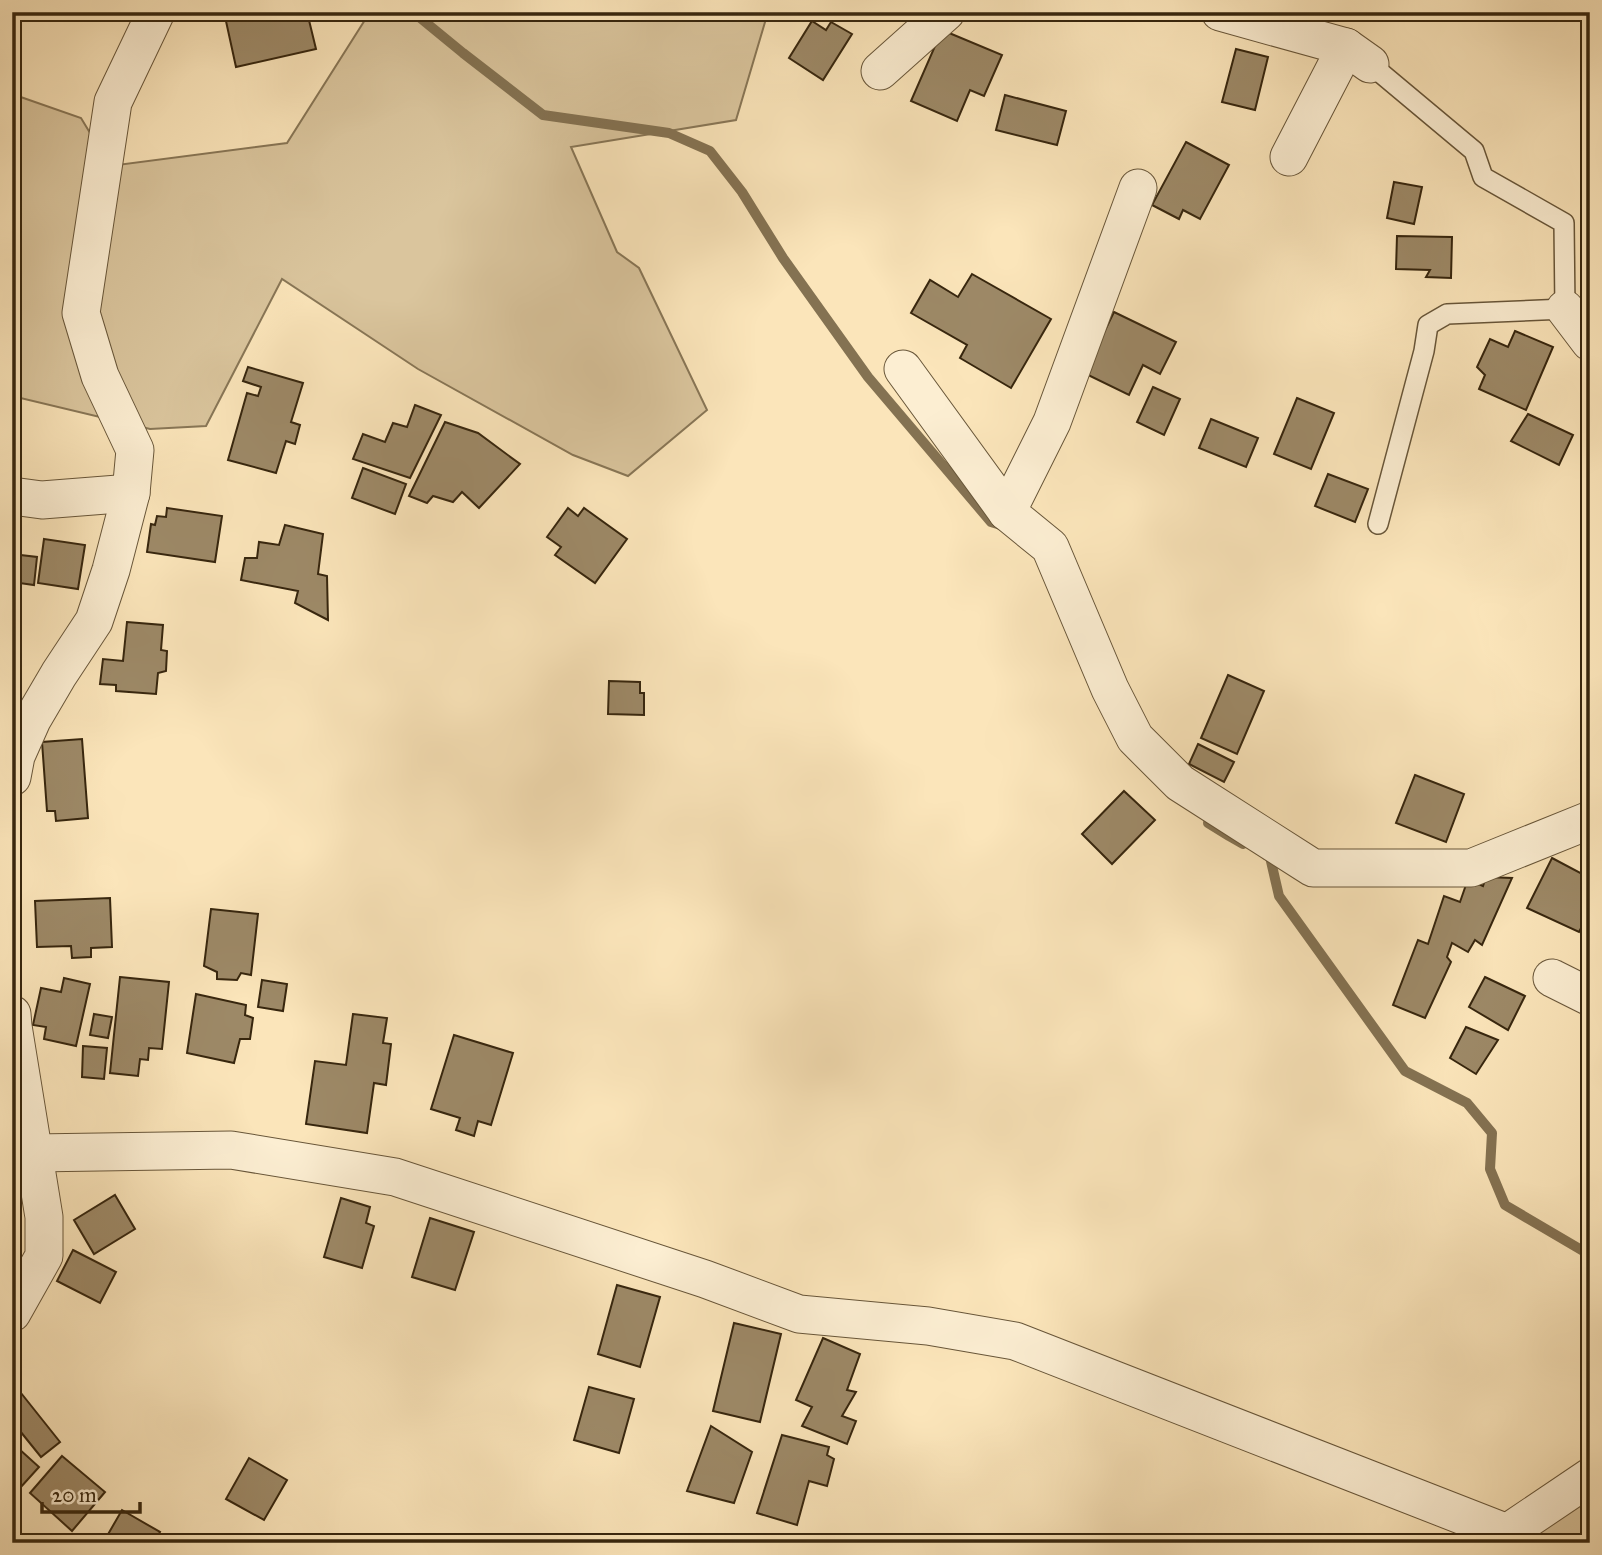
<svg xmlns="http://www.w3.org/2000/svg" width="1602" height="1555" viewBox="0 0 1602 1555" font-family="'IM FELL Great Primer',serif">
<rect width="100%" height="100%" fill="#fbe5ba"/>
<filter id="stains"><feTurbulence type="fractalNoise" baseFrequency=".00286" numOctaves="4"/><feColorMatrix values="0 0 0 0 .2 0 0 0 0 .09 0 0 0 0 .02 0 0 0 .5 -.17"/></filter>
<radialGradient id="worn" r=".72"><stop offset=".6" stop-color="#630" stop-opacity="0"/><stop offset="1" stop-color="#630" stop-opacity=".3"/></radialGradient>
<g fill="#dac59d" stroke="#887656" stroke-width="2">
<path d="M370 12H768L736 120 571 147 617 252 639 268 707 410 628 476 573 455 418 369 282 279 206 426 150 429 12 396V94L81 118 110 166 287 143Z"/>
<path d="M1590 1493V1543H1510Z"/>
</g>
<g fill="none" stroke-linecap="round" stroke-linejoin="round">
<g stroke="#847252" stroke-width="10">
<path d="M413 12 463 53 543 115 669 133 710 151 742 192 783 258 868 377 991 522 1004 526"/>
<path d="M1208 823 1229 836 1243 844"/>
<path d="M1266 855 1270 857 1279 896 1405 1071 1467 1103 1492 1133 1490 1169 1505 1205 1590 1255"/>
</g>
</g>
<g fill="#9d8967" stroke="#37260e" stroke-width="2">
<path d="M224 12H307L316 49 236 67Z"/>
<path d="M812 21 826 30 831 22 852 34 823 80 789 58Z"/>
<path d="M942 30 1002 55 984 96 970 90 957 121 911 101Z"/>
<path d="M1236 49 1268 57 1255 110 1222 102Z"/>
<path d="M1005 95 1066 111 1057 145 996 130Z"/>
<path d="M1186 142 1229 165 1200 219 1183 210 1179 219 1152 205Z"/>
<path d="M1394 182 1422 187 1414 224 1387 218Z"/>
<path d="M1397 236 1452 237 1451 278 1426 277 1430 270 1396 269Z"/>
<path d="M972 274 1051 319 1011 388 960 358 967 345 911 313 930 280 958 297Z"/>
<path d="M1114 312 1176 342 1160 374 1143 365 1129 395 1084 373Z"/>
<path d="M1515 331 1553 347 1526 410 1479 389 1485 375 1477 367 1490 339 1508 347Z"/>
<path d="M248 367 303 383 291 422 300 425 295 444 286 441 276 473 228 460 247 393 258 396 261 387 243 381Z"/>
<path d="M1153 387 1180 399 1164 435 1137 422Z"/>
<path d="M1297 398 1334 413 1311 469 1274 454Z"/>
<path d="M415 405 441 415 410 478 353 459 363 434 385 442 393 423 407 427Z"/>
<path d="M1528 414 1573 435 1559 465 1511 441Z"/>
<path d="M1211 419 1258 438 1246 467 1199 448Z"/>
<path d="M445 422 478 433 520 464 479 508 462 492 453 502 433 496 427 503 409 496Z"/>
<path d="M363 468 406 484 395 514 352 498Z"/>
<path d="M1328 474 1368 489 1355 522 1315 506Z"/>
<path d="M167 508 222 516 215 562 147 552 151 524 155 525 157 516 166 517Z"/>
<path d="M568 508 578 516 584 508 627 539 595 583 555 555 561 547 547 537Z"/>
<path d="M285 525 323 534 318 574 327 576 328 620 295 603 298 591 241 580 245 558H257L259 542 279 545Z"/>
<path d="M44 539 85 545 78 589 38 583Z"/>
<path d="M12 554 37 557 34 585 12 582Z"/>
<path d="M127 622 163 625 161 650 167 651 166 671 158 673 156 694 116 691V685L100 684 103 659 123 661Z"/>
<path d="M1228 675 1264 691 1237 754 1201 738Z"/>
<path d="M609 681 640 682V693H644V715L608 714Z"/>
<path d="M82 739 88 818 56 821 55 811H47L42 742Z"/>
<path d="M1198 744 1234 762 1224 782 1189 764Z"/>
<path d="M1415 775 1464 794 1446 842 1396 823Z"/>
<path d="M1124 791 1155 820 1112 864 1082 834Z"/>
<path d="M1552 858 1590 878V911L1579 932 1527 908Z"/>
<path d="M1486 877 1512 878 1482 945 1475 940 1468 952 1452 943 1447 957 1451 962 1425 1018 1393 1005 1418 940 1428 944 1444 896 1460 902 1468 879 1483 886Z"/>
<path d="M110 898 112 947 91 948V957L72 958 71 946 37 947 35 901Z"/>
<path d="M211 909 258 914 251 975 241 973 237 980 217 979V972L204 966Z"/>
<path d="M120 977 169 982 162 1049 149 1048 148 1060 140 1059 138 1076 110 1073Z"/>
<path d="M1485 977 1525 996 1508 1030 1469 1007Z"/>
<path d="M64 978 90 984 76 1046 44 1039 46 1027 33 1025 41 988 61 992Z"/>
<path d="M262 980 287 984 283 1011 258 1007Z"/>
<path d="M196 994 246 1005 245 1015 253 1018 250 1039H240L234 1063 187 1053Z"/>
<path d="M94 1014 112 1017 108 1038 90 1035Z"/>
<path d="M353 1014 387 1018 383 1043 391 1044 386 1085 374 1083 367 1133 306 1124 315 1061 346 1065Z"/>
<path d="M1466 1027 1498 1040 1476 1074 1450 1058Z"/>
<path d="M454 1035 513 1053 491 1125 478 1121 474 1136 456 1130 460 1118 431 1109Z"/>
<path d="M83 1046 107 1048 104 1079 82 1077Z"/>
<path d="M115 1195 135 1229 94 1254 74 1220Z"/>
<path d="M341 1198 370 1207 366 1223 374 1226 362 1268 324 1257Z"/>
<path d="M430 1218 474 1232 455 1290 412 1277Z"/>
<path d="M73 1250 116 1272 100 1303 57 1281Z"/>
<path d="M617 1285 660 1297 640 1367 598 1354Z"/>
<path d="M734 1323 781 1334 760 1422 713 1411Z"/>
<path d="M823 1338 860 1354 847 1390 856 1392 842 1416 856 1421 847 1444 802 1426 812 1407 796 1400Z"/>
<path d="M589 1387 634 1399 619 1453 574 1440Z"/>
<path d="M21 1393 60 1442 41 1457 16 1426 12 1429V1399Z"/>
<path d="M711 1426 752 1452 734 1503 687 1491Z"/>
<path d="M782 1435 829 1447 827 1455 834 1459 827 1486 809 1481 797 1525 757 1513Z"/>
<path d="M18 1448 39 1467 20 1488 12 1480V1454Z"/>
<path d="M62 1456 105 1492 72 1531 30 1493Z"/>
<path d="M249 1458 287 1480 264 1520 226 1499Z"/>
<path d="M122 1510 160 1532 154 1543H103Z"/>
</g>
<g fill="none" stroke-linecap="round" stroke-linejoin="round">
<defs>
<path id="service" d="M1370 64 1474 151 1483 177 1564 223 1565 309 1447 314 1428 325 1424 351 1378 524"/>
<g id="minor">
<path d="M1220 12 1346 47 1370 64"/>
<path d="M880 71 946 12"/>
<path d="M1289 157 1346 47"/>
<path d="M1138 188 1052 422 1007 512 1050 547 1110 689 1135 738 1180 783 1313 868H1471L1590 820"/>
<path d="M1565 309 1590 342"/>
<path d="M903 369 1007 512"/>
<path d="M12 496 42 500 131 493"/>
<path d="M12 777 16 756 32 720 59 674 94 621 111 570 131 493 135 450 100 376 81 313 113 102 156 12"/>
<path d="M1552 978 1590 997"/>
<path d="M12 1014 13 1026 44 1217V1256L12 1313"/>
<path d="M12 1152 34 1153 231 1150 395 1177 705 1279 799 1314 928 1326 1015 1341 1507 1533"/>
<path d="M1495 1543 1507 1533 1590 1477"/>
</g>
</defs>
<use href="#service" stroke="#685639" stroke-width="22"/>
<use href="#minor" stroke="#685639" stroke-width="39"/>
<use href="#service" stroke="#fceed2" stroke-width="19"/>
<use href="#minor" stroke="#fceed2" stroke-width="37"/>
</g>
<rect width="1602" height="1555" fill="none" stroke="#fbe5ba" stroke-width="42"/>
<rect x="14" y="14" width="1574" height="1527" fill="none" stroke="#37260e" stroke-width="3.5"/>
<rect x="21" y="21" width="1560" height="1513" fill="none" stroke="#37260e" stroke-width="2"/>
<path d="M42 1502v10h98v-10" fill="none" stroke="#37260e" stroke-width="3.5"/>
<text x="52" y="1502" font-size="21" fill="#37260e" stroke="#fceed2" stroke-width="5" paint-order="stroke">20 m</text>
<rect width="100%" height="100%" filter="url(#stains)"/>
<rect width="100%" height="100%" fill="url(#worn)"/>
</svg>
